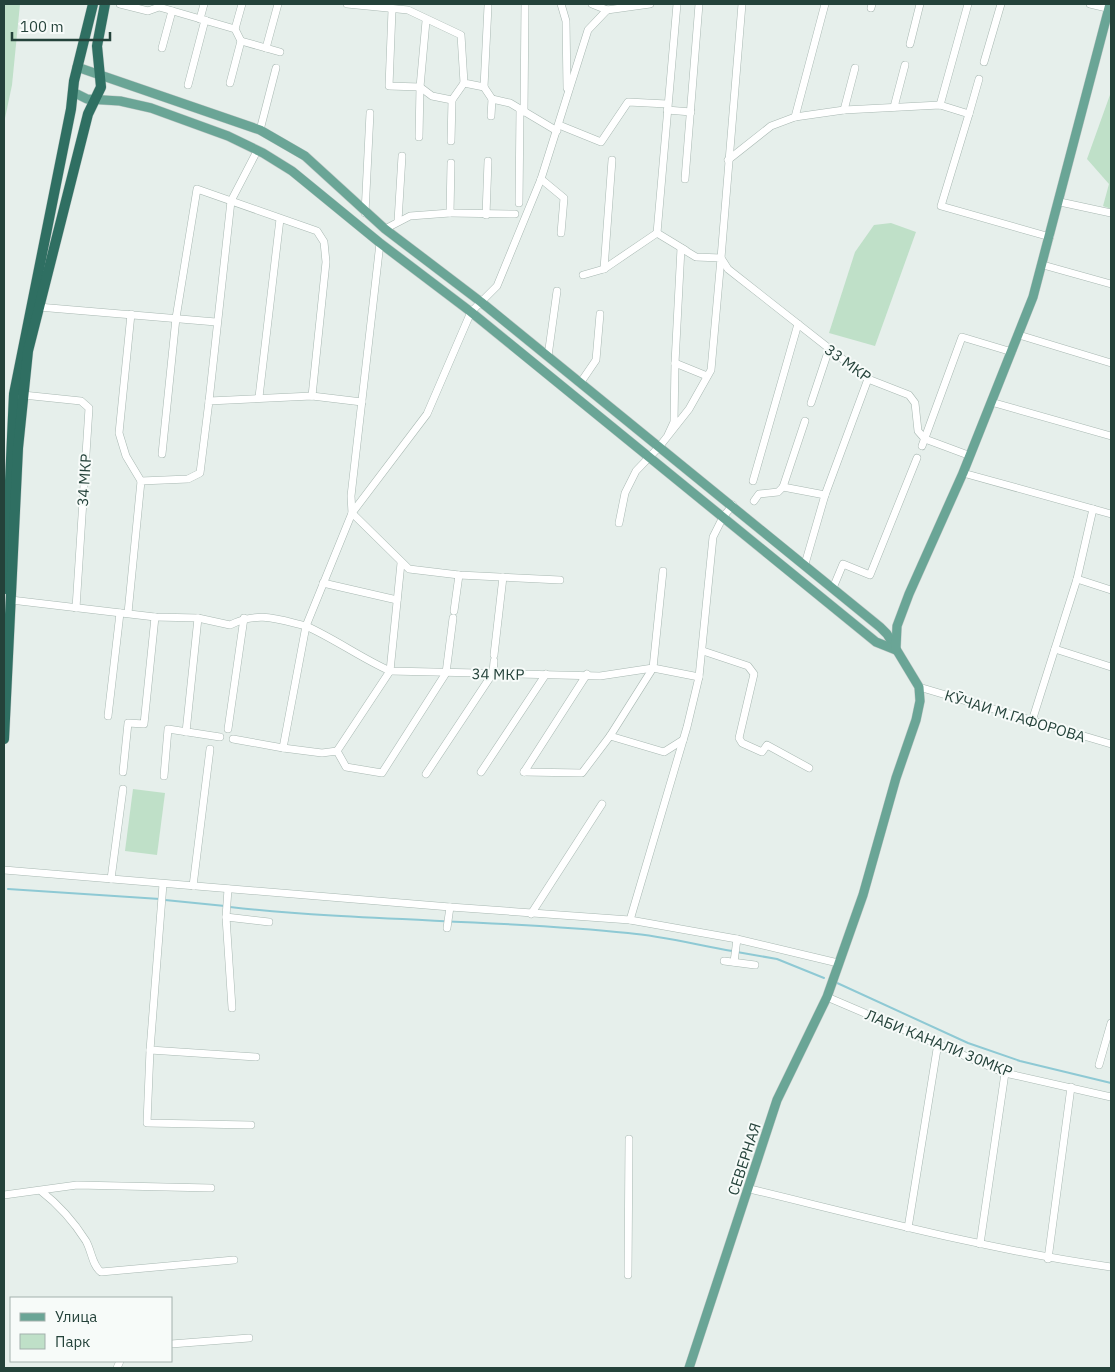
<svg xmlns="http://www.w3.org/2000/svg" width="1115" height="1372" viewBox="0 0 1115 1372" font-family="'IBM Plex Sans',sans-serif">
<rect width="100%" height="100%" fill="#e6efeb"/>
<g fill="#bfe0c8">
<path d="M4 4H20L12 85 4 123Z"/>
<path d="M1111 92V209L1103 206 1109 184 1087 159Z"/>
<path d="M891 223 916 232 875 346 829 333 855 252 874 225Z"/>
<path d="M133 789 165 793 157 855 125 851Z"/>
</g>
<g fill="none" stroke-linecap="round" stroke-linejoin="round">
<g stroke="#8ec9d4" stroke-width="2">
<path d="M8 889 160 899"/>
<path d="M165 900 225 906"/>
<path d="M230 907C362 922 495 919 628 933 662 936 698 945 732 951"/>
<path d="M737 952 777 959 824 978"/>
<path d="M835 982 968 1043 1020 1061 1111 1083"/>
</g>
<defs>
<g id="minor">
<path d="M120 4 148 11 159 7 235 29 241 41 280 52"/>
<path d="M347 4 408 10 461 35 464 83 484 87 492 99 510 103 557 131"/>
<path d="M561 4 566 21 567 88"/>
<path d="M592 4 607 10 650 4"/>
<path d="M742 4 721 258 728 269 868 379 909 395 915 403 918 431 925 439 968 455"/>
<path d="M1090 4 1111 9"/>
<path d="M871 8 872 4"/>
<path d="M392 10 389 86 420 87 432 96 452 100"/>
<path d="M200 19 204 4"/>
<path d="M235 29 242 4"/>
<path d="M910 44 920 4"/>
<path d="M162 48 172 11"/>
<path d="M266 48 278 4"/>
<path d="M984 62 1001 4"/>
<path d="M230 83 241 41"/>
<path d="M188 85 205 20"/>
<path d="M484 87 488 6"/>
<path d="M940 105 968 4"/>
<path d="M894 107 905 65"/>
<path d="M667 110 691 112"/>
<path d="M844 110 855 68"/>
<path d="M524 112 525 4"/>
<path d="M969 114 979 79"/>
<path d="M491 116 492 99"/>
<path d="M795 117 825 4"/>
<path d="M559 125 601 142 628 102 667 104"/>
<path d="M260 130 276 68"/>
<path d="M419 137 420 87 426 21"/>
<path d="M451 141 452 100 464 83"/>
<path d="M728 160 771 126 795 117 844 110 940 105 969 114 941 206 1050 237"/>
<path d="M541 179 564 198 561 233"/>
<path d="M685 179 699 4"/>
<path d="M1060 202 1111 213"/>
<path d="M519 203 520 109"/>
<path d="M365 213 370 113"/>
<path d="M450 213 515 214"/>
<path d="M486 215 488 161"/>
<path d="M398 221 402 156"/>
<path d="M385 229 410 216 450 213 451 163"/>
<path d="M657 233 677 4"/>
<path d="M657 233 685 250"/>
<path d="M380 243 351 496 352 513 409 569 459 575 560 580"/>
<path d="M1043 265 1111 284"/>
<path d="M604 269 612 160"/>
<path d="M583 275 604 269 657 233"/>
<path d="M38 307 216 322"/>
<path d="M131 314 119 433 126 456 141 481"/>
<path d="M1019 335 1111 363"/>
<path d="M548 356 557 291"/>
<path d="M675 363 707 376"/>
<path d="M581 382 596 360 600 314"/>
<path d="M23 395 81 401 89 408 76 608"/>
<path d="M259 397 280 219"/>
<path d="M209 401 231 201 257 151"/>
<path d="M991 402 1111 436"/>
<path d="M811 403 829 349"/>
<path d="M922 446 962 337 1012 352"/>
<path d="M162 454 176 318 197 189 317 231 324 242 326 262 312 396"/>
<path d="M963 473 1111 514"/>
<path d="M753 481 798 324"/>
<path d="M783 487 825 495"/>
<path d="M754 501 759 494 778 492 783 487 805 421"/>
<path d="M619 523 625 493 636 471 659 447 689 409 711 370 721 258 696 257 681 248 675 363 674 422 668 435"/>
<path d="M805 564 825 495 868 379"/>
<path d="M1077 579 1111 590"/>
<path d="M323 583 397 600"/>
<path d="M833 588 843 564 870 575 917 458"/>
<path d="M11 600 155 617 198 618 230 625C258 611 277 619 306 626L352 513 427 414 471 312 497 286 541 179 588 30 607 10"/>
<path d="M454 611 459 575"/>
<path d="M128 613 141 481 188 479 200 473 209 401 312 396 362 402"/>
<path d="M1055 649 1111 667"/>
<path d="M703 651 748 666 754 674 739 738 742 743 762 752 767 745 809 768"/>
<path d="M494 655 503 577"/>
<path d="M919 687 1111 744"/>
<path d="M108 716 120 613"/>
<path d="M1032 721 1077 579 1093 509"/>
<path d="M228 729 244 618"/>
<path d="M186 732 198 618"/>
<path d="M610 736 653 668 663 571"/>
<path d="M233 739 283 748 306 626C335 639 361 658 390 671L600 676 653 668 699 677"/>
<path d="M283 748 322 753 337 751 346 767 382 773 446 673 453 618"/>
<path d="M337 751 390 671 401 563"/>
<path d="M123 772 128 723 144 724 155 617"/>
<path d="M481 772 546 674"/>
<path d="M524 772 582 773 610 736 664 752 683 740"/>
<path d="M524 772 587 674"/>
<path d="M426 774 493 673 494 661"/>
<path d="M164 776 168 729 220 737"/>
<path d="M4 870 450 907 630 920 737 939 838 963"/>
<path d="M111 879 123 789"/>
<path d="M163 884 150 1050 256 1057"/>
<path d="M193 886 210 749"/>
<path d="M228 889 226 917 232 1008"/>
<path d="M531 914 602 804"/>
<path d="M226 917 269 922"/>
<path d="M630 920 687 727 699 677 713 537 723 517 733 505"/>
<path d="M447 928 450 907"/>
<path d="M724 961 755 965"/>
<path d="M734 962 737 939"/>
<path d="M827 997 1005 1073 1111 1097"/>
<path d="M150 1050 147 1123 251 1125"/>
<path d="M1099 1065 1111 1023"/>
<path d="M750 1189C870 1218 989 1250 1111 1267"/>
<path d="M41 1191C59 1205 74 1222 86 1241 92 1252 92 1265 101 1272L234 1260"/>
<path d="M4 1195 77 1185 211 1188"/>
<path d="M908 1228 938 1043"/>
<path d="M980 1244 1005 1073"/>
<path d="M1048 1259 1071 1087"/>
<path d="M628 1275 629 1139"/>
<path d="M171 1344 249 1338"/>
<path d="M117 1368 120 1361"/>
</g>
<g id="major">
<path d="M77 67 260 130 305 156 385 229 481 302 880 627 887 634 919 687 920 701 916 720 896 778 863 895 827 997 777 1100 689 1368"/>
<path d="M73 92 87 99 120 101 151 108 228 136 263 153 292 171 380 243 471 312 876 642 896 650"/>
<path d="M896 648 897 626 909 594 963 473 1033 297 1110 4"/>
</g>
<g id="highway">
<path d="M5 589 14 394 71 109 74 81 93 4"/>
<path d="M4 739 18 448 28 351 88 114 101 87 97 46 105 4"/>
</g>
</defs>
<use href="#minor" stroke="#a8b8b2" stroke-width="8"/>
<use href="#major" stroke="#c2cac8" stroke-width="10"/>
<use href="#highway" stroke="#c2cac8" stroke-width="11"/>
<use href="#minor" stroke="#fff" stroke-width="7"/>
<use href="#major" stroke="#6aa596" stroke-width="9"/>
<use href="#highway" stroke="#2f6f62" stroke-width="10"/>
</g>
<g text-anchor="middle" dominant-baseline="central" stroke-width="4" stroke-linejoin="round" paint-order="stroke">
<g font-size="15" fill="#24423a" stroke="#f7fbf9">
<text transform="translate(848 363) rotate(36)">33 МКР</text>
<text transform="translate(84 480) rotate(-86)">34 МКР</text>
<text transform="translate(498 674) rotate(1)">34 МКР</text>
<text transform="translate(1015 716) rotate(17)">КӮЧАИ М.ГАФОРОВА</text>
<text transform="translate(939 1043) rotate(22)">ЛАБИ КАНАЛИ 30МКР</text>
<text transform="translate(744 1159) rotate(-72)">СЕВЕРНАЯ</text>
</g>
</g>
<rect width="1115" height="1372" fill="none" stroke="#24423a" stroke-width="10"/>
<rect x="10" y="1297" width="162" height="65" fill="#f7fbf9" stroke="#a3b1ad"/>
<rect x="20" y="1313" width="25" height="8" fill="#6aa596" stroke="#a3b1ad"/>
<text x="55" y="1322" font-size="15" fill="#24423a">Улица</text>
<rect x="20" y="1334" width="25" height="15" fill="#bfe0c8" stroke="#a3b1ad"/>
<text x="55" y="1347" font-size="15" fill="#24423a">Парк</text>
<path d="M12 32v8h98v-8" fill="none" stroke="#24423a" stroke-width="2.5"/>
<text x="20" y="32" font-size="15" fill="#24423a" stroke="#f7fbf9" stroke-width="4" paint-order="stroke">100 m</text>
</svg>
